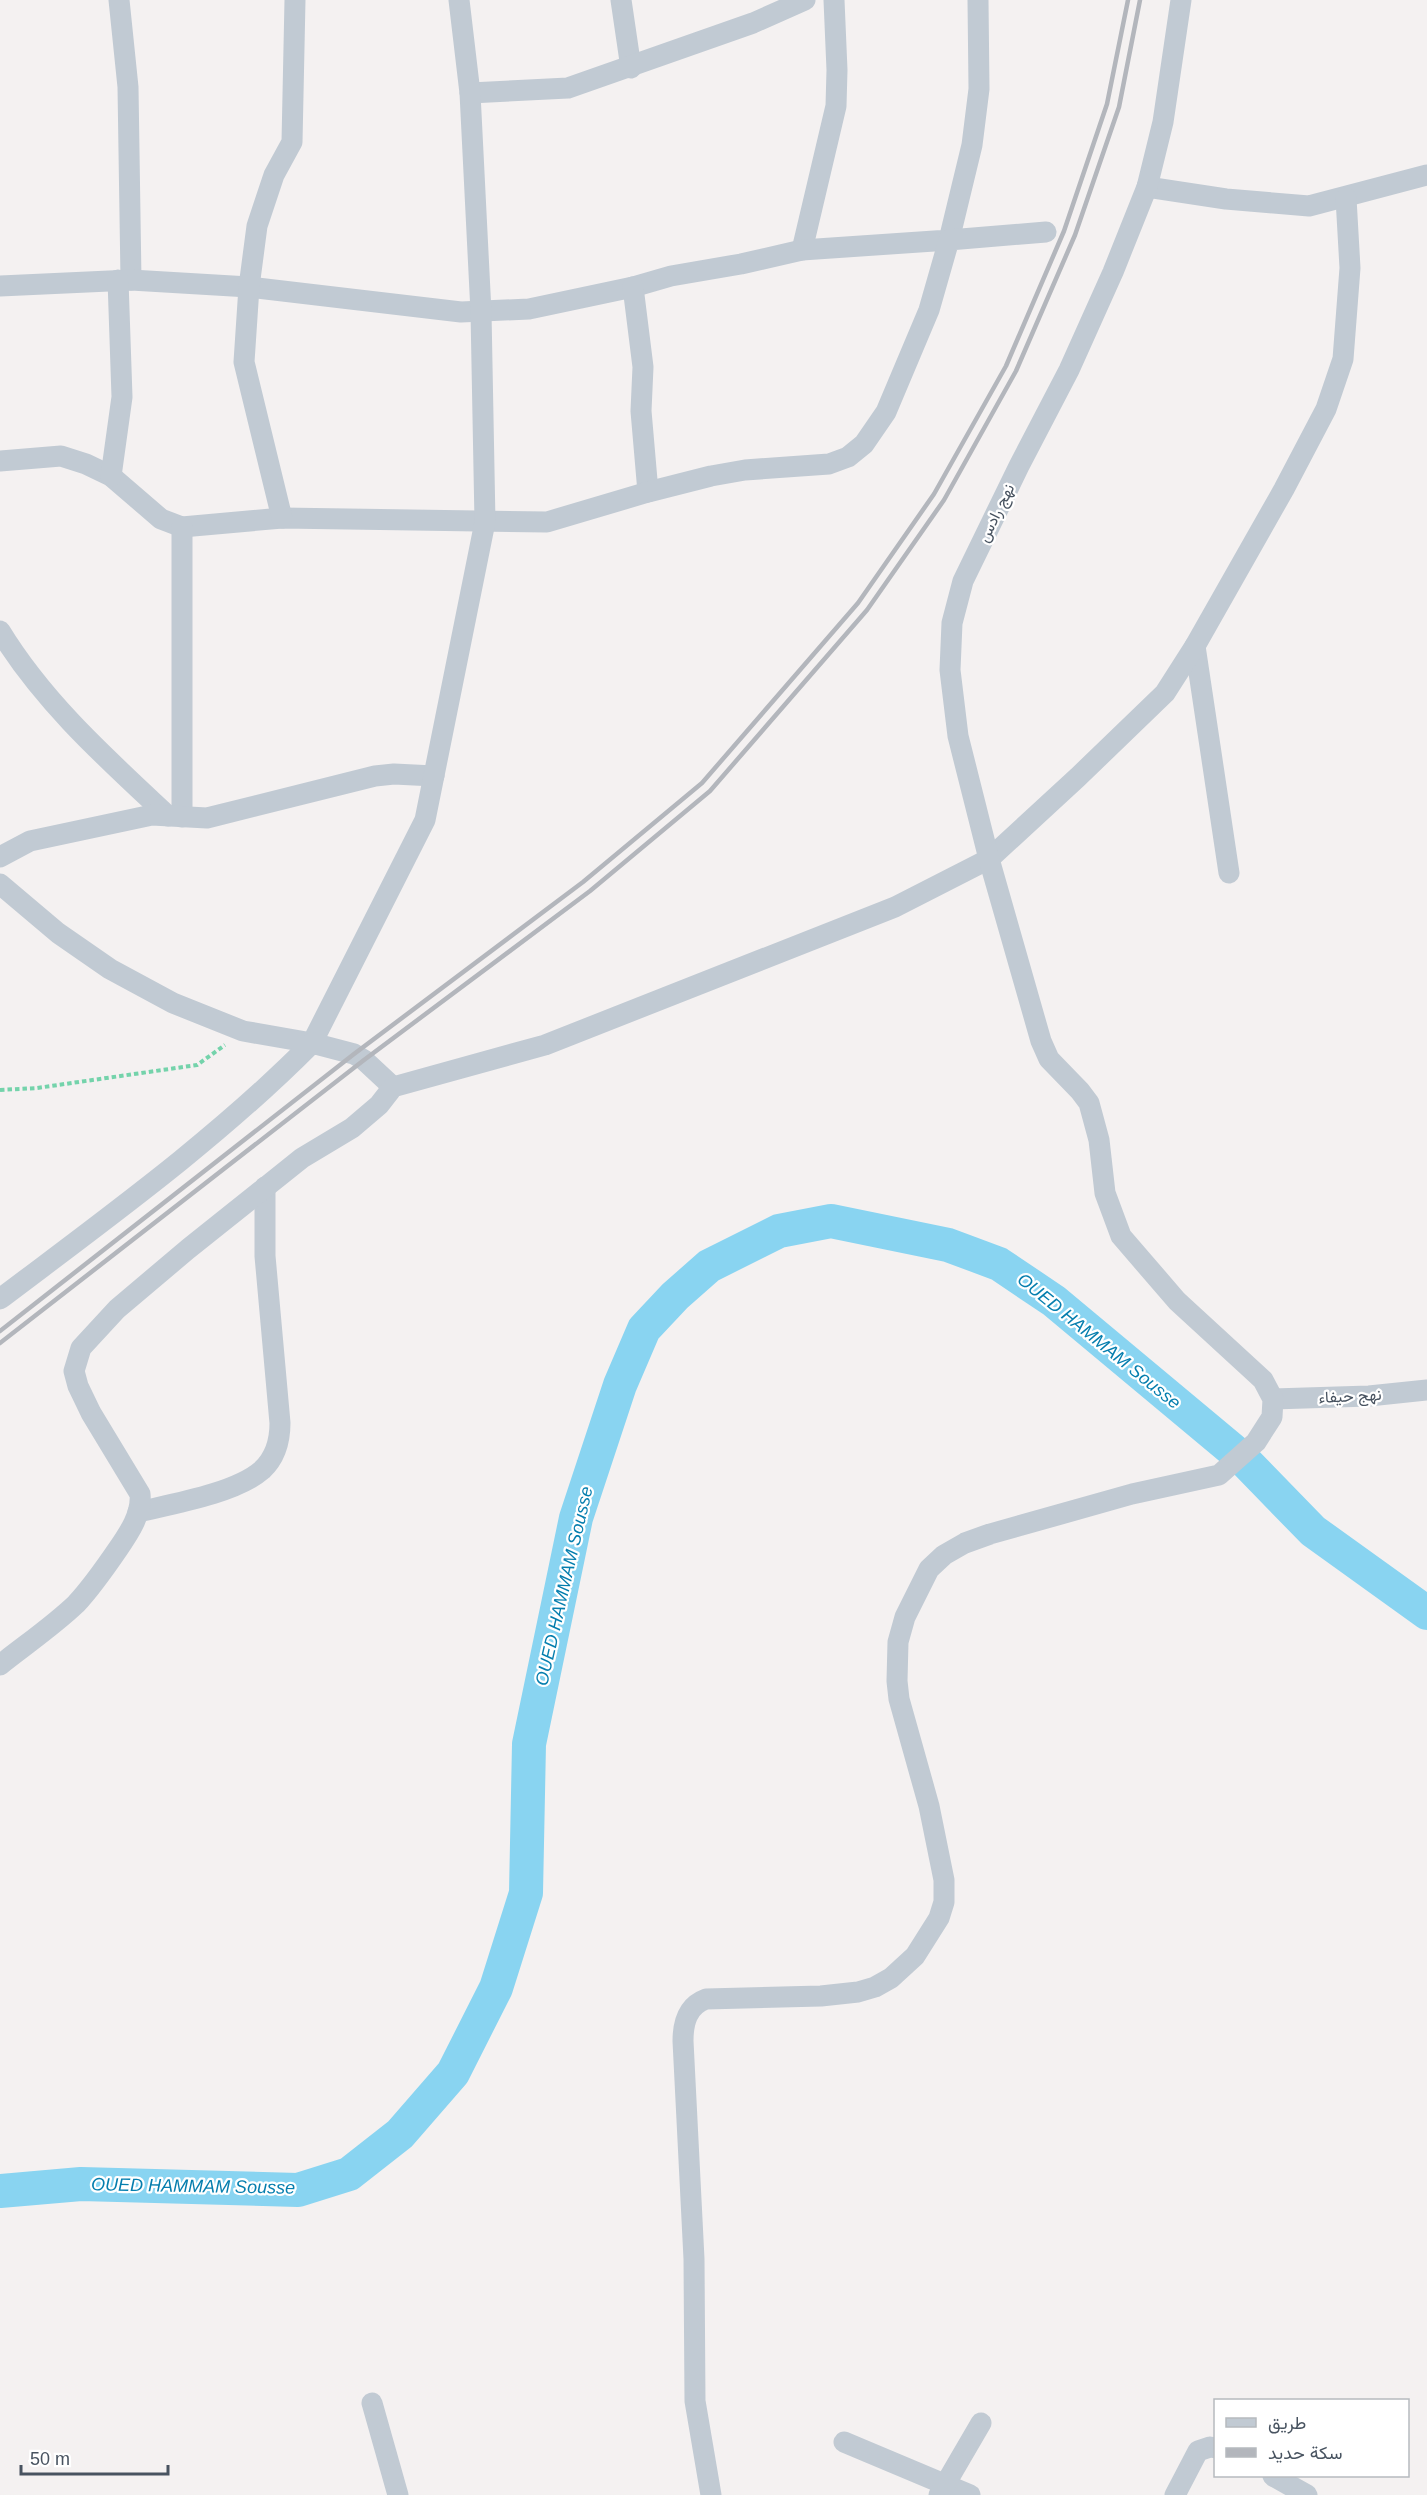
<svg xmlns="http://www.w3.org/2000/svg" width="1427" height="2495" viewBox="0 0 1427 2495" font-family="Helvetica,Vazirmatn,sans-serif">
<rect width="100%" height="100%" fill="#f4f1f1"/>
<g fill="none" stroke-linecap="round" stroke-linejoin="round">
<path stroke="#89d4f1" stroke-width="34" d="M0 2191 81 2184 298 2190 349 2174 400 2134 453 2073 496 1988 526 1893 529 1744 576 1518 620 1385 644 1329 675 1296 709 1266 779 1231 831 1221 948 1245 999 1264 1054 1301 1241 1457 1313 1531 1427 1613"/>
<path stroke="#74d3ab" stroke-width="4" stroke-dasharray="4.5 3" stroke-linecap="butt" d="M0 1090 37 1088 197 1065 225 1045"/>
<g stroke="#c1cad3" stroke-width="21">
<path d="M119 0 128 87 131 280"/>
<path d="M621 0 631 68"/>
<path d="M470 93 568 88 753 23 805 0"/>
<path d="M1147 187 1226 199 1309 206 1427 175"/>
<path d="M802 250 836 106 837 70 834 0"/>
<path d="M0 286 131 280 249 287 461 312 529 309 633 287 671 276 741 264 802 250 949 240 972 145 979 89 978 0"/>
<path d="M633 287 643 367 641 411 648 492"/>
<path d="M0 461 61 456 86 464 111 476 161 519 182 527 282 518 547 522 648 492 711 476 745 470 829 464 848 457 864 444 886 412 929 310 949 240 1046 232"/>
<path d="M111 476 122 397 118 280"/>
<path d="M282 518 244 362 249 287 257 226 274 175 292 142 295 0"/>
<path d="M0 631C44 703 107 759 168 816"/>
<path d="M1195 646 1229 873"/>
<path d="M182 817V527"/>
<path d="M0 857 30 841 152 815 207 818 375 776 394 774 434 776"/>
<path d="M0 884 58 933 110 969 173 1003 243 1031 312 1043 425 820 485 522 481 312 470 93 459 0"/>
<path d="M0 1299C107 1218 217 1139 312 1043L354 1054 364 1060 393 1087"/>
<path d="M1273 1399 1369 1396 1427 1390"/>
<path d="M138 1512C172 1504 236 1493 262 1470 276 1457 280 1441 280 1423L265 1256V1187"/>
<path d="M0 1665C25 1645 53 1626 76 1604 92 1587 105 1568 118 1549 129 1533 142 1514 140 1494L91 1413 78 1386 74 1371 81 1348 117 1309 188 1249 302 1158 352 1128 379 1105 393 1087 545 1045 895 907 989 859 1078 777 1165 693 1195 646 1284 489 1326 409 1343 359 1350 268 1346 198"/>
<path d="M372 2403 398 2495"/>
<path d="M844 2442 970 2495"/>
<path d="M1273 2476 1307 2495"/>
<path d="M711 2495 695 2401 694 2259 683 2041C683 2023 687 2006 706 1999L821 1996 858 1992 875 1987 891 1978 915 1956 939 1918 944 1902V1880L929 1806 899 1699 897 1681 898 1642 905 1617 929 1569 944 1555 965 1543 990 1534 1132 1494 1219 1475 1256 1442 1272 1417 1273 1399 1263 1380 1177 1301 1121 1236 1105 1193 1099 1140 1089 1103 1080 1091 1049 1059 1041 1041 989 859 958 736 950 670 952 623 963 581 1019 466 1069 370 1113 272 1147 187 1163 122 1181 0"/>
<path d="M939 2495 981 2423"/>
<path d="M1175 2495 1198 2451 1210 2447 1216 2448"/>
</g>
<g stroke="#b3b6bc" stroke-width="4.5">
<path d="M0 1331 354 1054 583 882 702 783 858 603 934 494 1006 366 1064 231 1107 104 1128 0"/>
<path d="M0 1343 364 1060 590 891 710 791 867 610 944 500 1016 371 1075 235 1119 107 1140 0"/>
</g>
</g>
<g text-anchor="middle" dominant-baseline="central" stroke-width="4.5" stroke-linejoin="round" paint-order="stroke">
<g font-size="16" fill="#485360" stroke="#fff">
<text transform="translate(996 513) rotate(-64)">نهج رادس</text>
<text transform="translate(1350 1396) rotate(-3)">نهج حيفاء</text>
</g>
<g font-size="18" font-style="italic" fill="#057eae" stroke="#fff">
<text transform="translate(1099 1341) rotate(39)">OUED HAMMAM Sousse</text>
<text transform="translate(564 1586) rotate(-77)">OUED HAMMAM Sousse</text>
<text transform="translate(193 2186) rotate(1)">OUED HAMMAM Sousse</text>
</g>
</g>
<rect x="1214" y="2399" width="195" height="78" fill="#ffffff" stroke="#b6babf" stroke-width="1.5"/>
<rect x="1226" y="2418" width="30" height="9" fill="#c1cad3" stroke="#b6babf" stroke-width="1.5"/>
<text x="1268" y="2429" font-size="18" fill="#485360">طريق</text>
<rect x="1226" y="2448" width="30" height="9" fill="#b3b6bc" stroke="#b6babf" stroke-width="1.5"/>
<text x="1268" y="2459" font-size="18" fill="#485360">سكة حديد</text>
<path d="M21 2465v9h147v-9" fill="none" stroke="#485360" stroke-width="3"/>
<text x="30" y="2465" font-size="18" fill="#485360" stroke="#ffffff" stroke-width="4.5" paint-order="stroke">50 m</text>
</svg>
